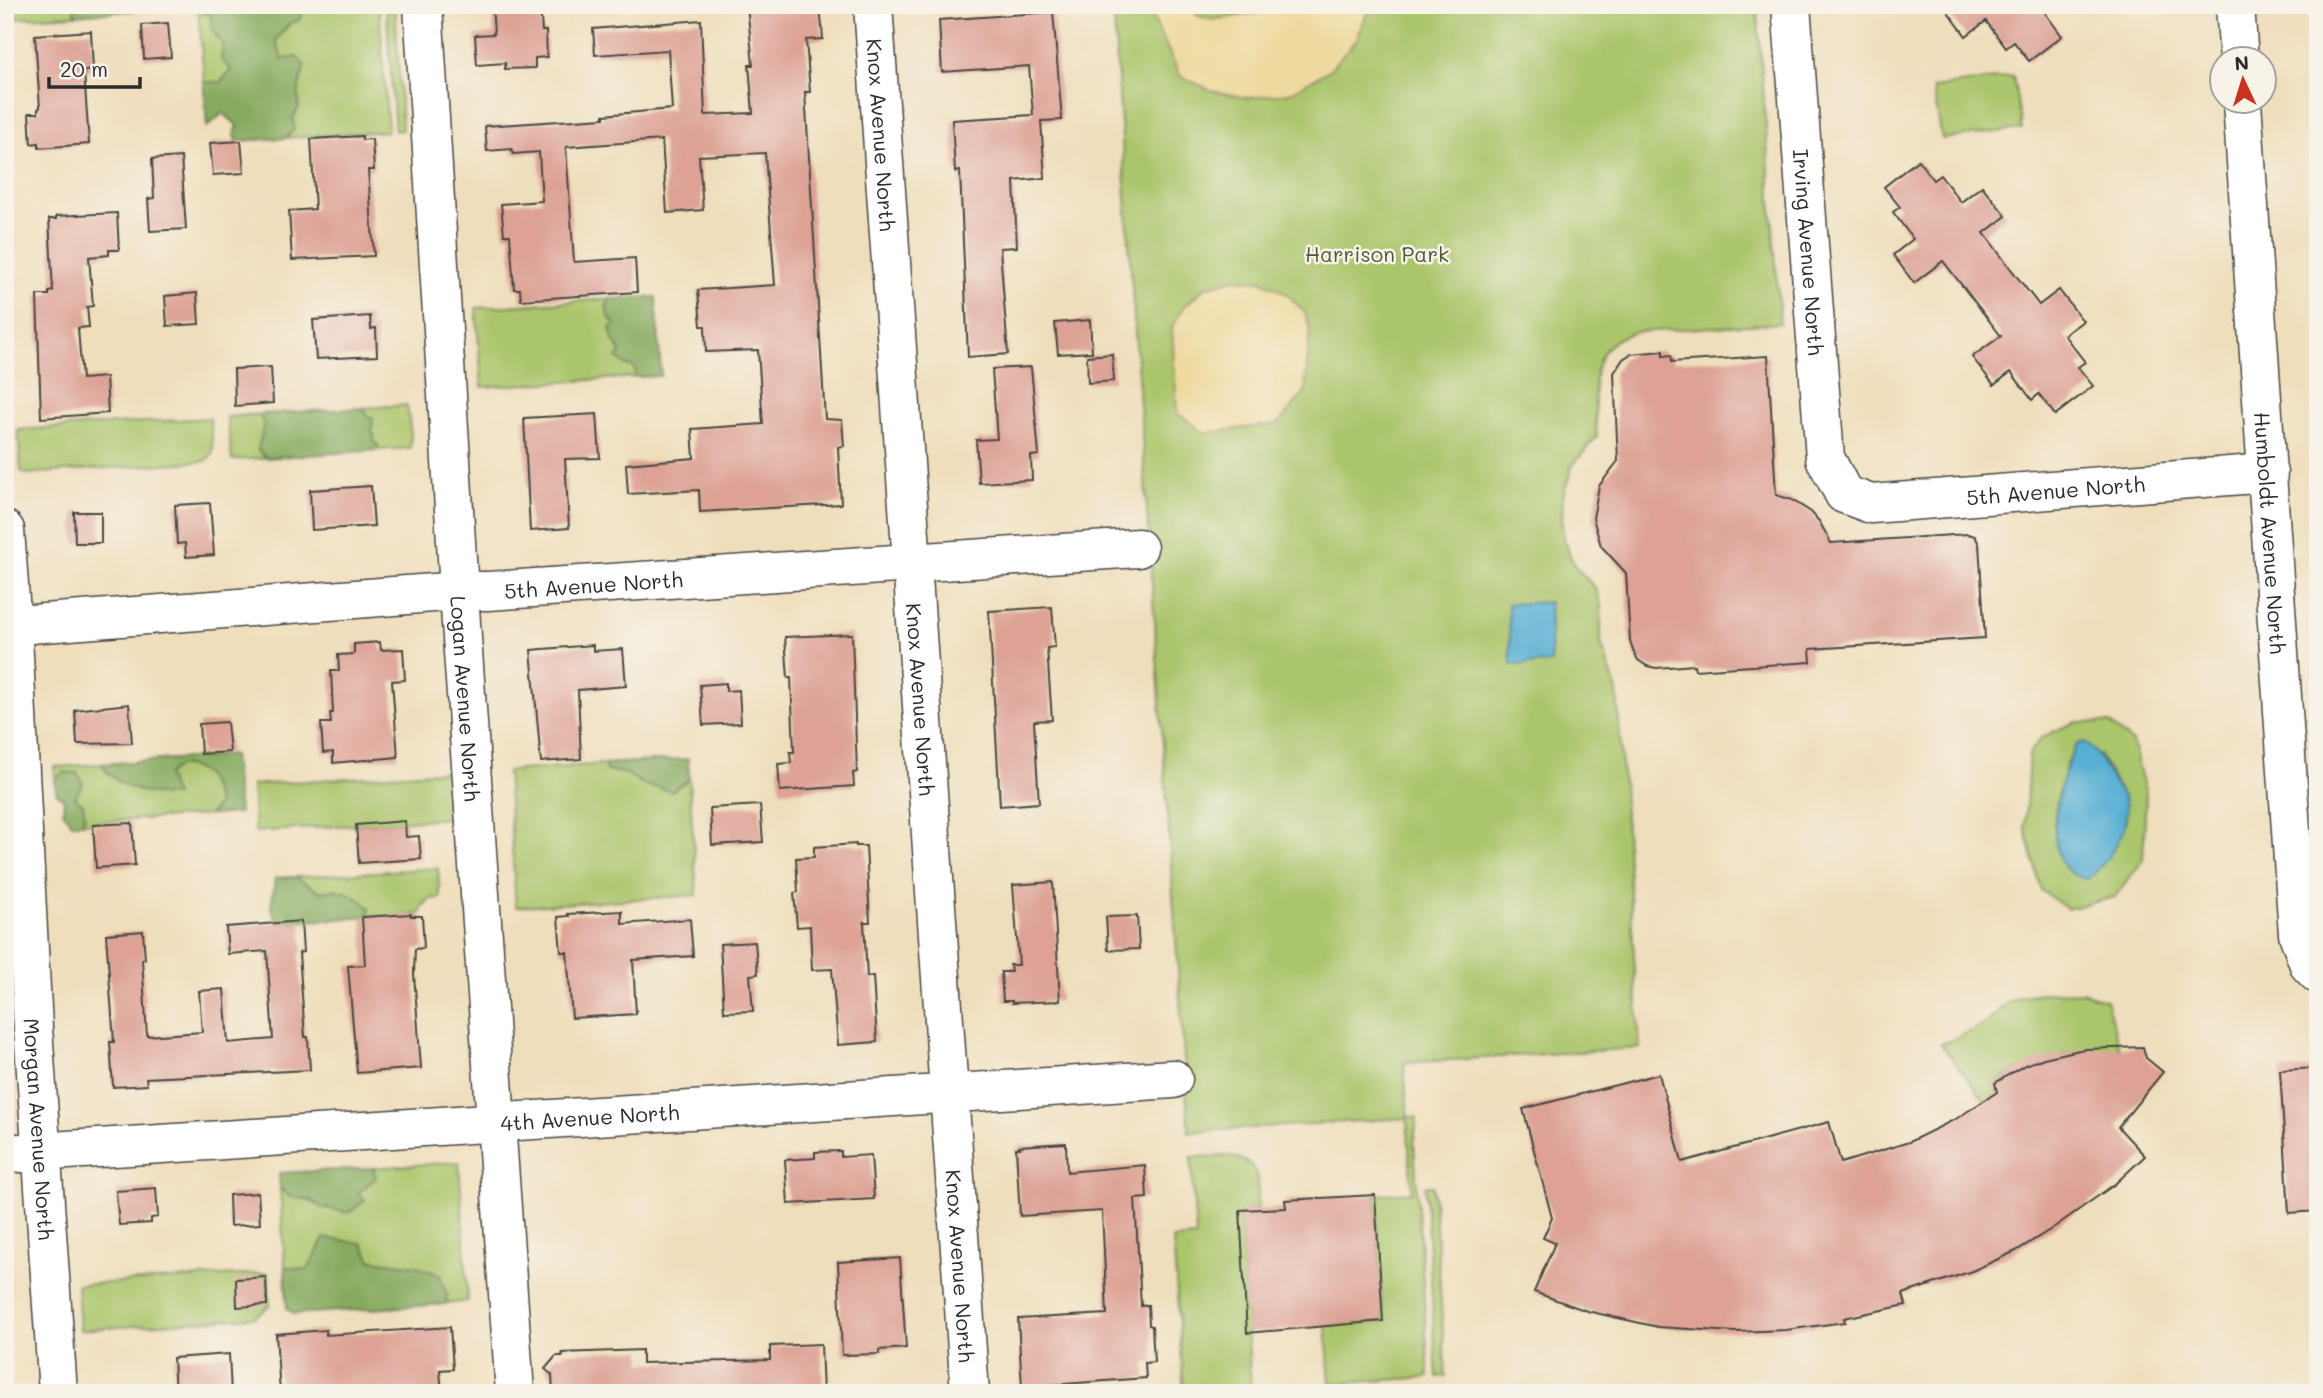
<svg xmlns="http://www.w3.org/2000/svg" width="2323" height="1398" viewBox="0 0 2323 1398" font-family="Mali,sans-serif">
<rect width="100%" height="100%" fill="#f7f3e8"/>
<filter id="ink" filterUnits="userSpaceOnUse"><feTurbulence type="fractalNoise" baseFrequency=".0143" numOctaves="2"/><feDisplacementMap in="SourceGraphic" scale="14" xChannelSelector="R" yChannelSelector="G"/><feConvolveMatrix kernelMatrix="1 2 1 2 8 2 1 2 1" color-interpolation-filters="sRGB"/></filter>
<filter id="wash" filterUnits="userSpaceOnUse"><feTurbulence type="fractalNoise" baseFrequency=".00686" numOctaves="4" result="noise"/><feDisplacementMap in="SourceGraphic" scale="28" xChannelSelector="R" yChannelSelector="G"/><feGaussianBlur stdDeviation="1.57" result="paint"/><feColorMatrix in="noise" values="0 0 0 0 0 0 0 0 0 0 0 0 0 0 0 0 0 1.4 0 .05"/><feComposite in="paint" operator="in"/></filter>
<g filter="url(#wash)">
<rect width="100%" height="100%" fill="#efdebc"/>
<g fill="#aac56b" stroke="#6a784b" stroke-width="2" fill-rule="evenodd">
<path d="M5 5H74L75 15 5 19Z"/>
<path d="M198 5H203L204 13 211 15V28L224 45 231 70 221 82H204Z"/>
<path d="M311 5H379L388 131 285 138 294 130 293 117C302 108 298 100 299 89 299 82 303 73 305 66L282 59 276 40 303 9 310 8Z"/>
<path d="M386 5H395L402 130 395 131Z"/>
<path d="M1113 5H1757L1780 323 1636 332C1583 344 1595 395 1597 436L1572 466 1563 496 1562 526 1564 541 1574 565 1596 589 1601 606V643L1617 692 1640 1048 1404 1063 1408 1117H1417L1414 1142 1416 1177 1429 1377 1330 1384 1326 1325 1383 1321 1375 1195 1412 1192 1407 1118 1189 1132Z"/>
<path d="M2013 76 2022 129 1942 139 1933 88Z"/>
<path d="M610 299 606 305 616 325 613 340 635 367 636 377 482 387 476 308Z"/>
<path d="M407 405 411 435 410 448 377 450 378 445 374 442 363 408Z"/>
<path d="M261 414V419L264 424 258 450 266 458 232 460 227 417Z"/>
<path d="M210 418 213 453 206 461 26 474 21 471 18 430Z"/>
<path d="M2075 722 2109 723 2132 742 2146 794 2143 860 2115 897 2067 909 2041 890 2025 827 2029 754 2042 737ZM2100 755 2125 801 2124 826 2054 825 2057 801 2068 759Z"/>
<path d="M102 764 108 774 174 796 167 775 179 765C208 769 209 779 218 804L209 815 81 823 85 817 63 772 55 780 54 767Z"/>
<path d="M604 764 607 771 625 773 645 785 672 791 689 779 697 895 516 907 507 771Z"/>
<path d="M446 771 449 818 255 832 252 785Z"/>
<path d="M438 868 440 898 430 899 422 907 420 914 367 917 337 889 321 892 295 877Z"/>
<path d="M2083 992 2106 1000 2120 1049C2067 1050 2041 1056 1995 1082L1997 1092 1985 1101 1941 1044C1956 1038 1972 1032 1986 1023 1994 1018 1999 1009 2006 1004 2027 990 2059 993 2083 992Z"/>
<path d="M1227 1156C1263 1161 1257 1179 1258 1209L1240 1211 1251 1389 1184 1393 1173 1239 1196 1237 1191 1157Z"/>
<path d="M459 1162 468 1301 446 1304 447 1295 443 1288 417 1266 371 1260 338 1241 324 1238 308 1270 285 1267 280 1188C294 1202 306 1195 320 1207L365 1200 358 1193 375 1178 373 1168Z"/>
<path d="M1425 1186H1433L1446 1376 1437 1377Z"/>
<path d="M268 1273 270 1306 255 1317 80 1330 77 1285Z"/>
</g>
<g fill="#87aa5f" stroke="#596a45" stroke-width="2">
<path d="M74 5H181V7L75 15Z"/>
<path d="M203 5H311V8L303 9 299 21 289 23 276 40 282 59 297 57 305 66C303 73 299 82 299 89 298 100 301 108 293 117L294 130 285 138 237 141 234 134 238 126 223 113 207 127 204 82H221L231 70 221 59 223 45 211 28V15L203 13Z"/>
<path d="M656 297 661 376 636 377 634 367 625 365 617 358 621 352 613 340 610 328 615 325C608 316 603 310 610 299Z"/>
<path d="M363 408 368 416 373 418 372 433 375 436 374 442 378 445 377 450 266 458 258 450 264 424 261 419V414Z"/>
<path d="M233 755 239 813 210 815 218 804C209 779 208 768 179 765L167 775 175 796C149 796 115 788 102 764Z"/>
<path d="M688 759 689 779 672 791 645 785 625 773 607 771 604 764Z"/>
<path d="M63 772 77 773 83 783 75 797 83 804 85 817 81 823H71L63 811 64 800 56 792 55 780Z"/>
<path d="M295 877 321 892C344 888 352 893 370 908L367 917 278 923 271 908 275 878Z"/>
<path d="M373 1168 376 1178 358 1193 365 1200 349 1213 320 1207 313 1201 289 1196 280 1188 279 1173Z"/>
<path d="M324 1238 362 1243 371 1260 417 1266 440 1275 447 1295 446 1304 295 1314 287 1309 285 1267 308 1270Z"/>
</g>
<g fill="#eeda9e" stroke="#8c8264" stroke-width="2">
<path d="M1152 5H1192L1196 15 1211 20 1272 11 1286 5H1370L1357 39 1329 70 1289 93 1247 98 1213 91 1181 77 1153 18Z"/>
<path d="M1234 279 1262 281 1287 294 1305 313 1310 330 1305 392 1278 424 1205 433 1177 413 1172 327 1184 307 1205 287Z"/>
</g>
<g fill="#57afd4" stroke="#416d80" stroke-width="2">
<path d="M1549 602 1551 663 1511 665 1508 604Z"/>
<path d="M2084 742C2098 752 2102 762 2110 776 2114 784 2121 791 2124 799 2135 826 2107 863 2088 879 2033 873 2059 774 2077 744Z"/>
</g>
<g id="blocks">
<g fill="#dda295">
<path d="M492 5H540L542 31H546L547 57 535 58V68L505 69V63L477 65 475 35 494 34Z"/>
<path d="M747 5H820L823 39 806 40 810 92H805L825 419 842 420 844 446 838 447 841 504 700 512 699 490 628 494 626 464 694 458 692 429 763 424 758 350 706 352 705 326H701L698 290 775 285 765 153 699 156 703 210 667 213 662 140 566 147 574 262 635 258 637 292 521 300 520 289H514L510 235H504L501 204 542 201 539 152 513 154 512 149 487 151 485 126 604 118V115L672 109 668 50 595 55 593 29 701 20 705 115 753 113 749 65H753Z"/>
<path d="M1943 5H2039L2062 36 2029 61 2014 42 2006 48 1986 21 1966 36Z"/>
<path d="M1053 12 1062 120 1041 121 1045 178 1014 181 1017 247 1000 248 1008 354 968 357 960 171 955 172 952 120 1033 115 1029 66 942 72 939 20Z"/>
<path d="M168 23 171 57 144 59 142 25Z"/>
<path d="M91 31 93 70 84 71 89 144 39 148V143L31 144 29 113H38V109L40 108 35 35Z"/>
<path d="M362 136V140L372 139 374 170H368L374 256 292 260 289 211 315 209 311 139Z"/>
<path d="M241 141 244 173 213 175 210 143Z"/>
<path d="M181 157 186 229 150 231 148 199 154 198 152 159Z"/>
<path d="M1918 160 1933 180 1940 175 1961 202 1982 186 2006 216 1984 233 2004 260 2039 305 2059 290 2083 321 2064 335 2085 362 2078 367 2093 386 2055 415 2039 394 2032 400 2011 372 1994 385 1972 357 2001 336 1943 261 1914 283 1893 255 1913 239 1893 212 1900 207 1884 187Z"/>
<path d="M117 213 119 250H109V255L89 257 93 306 87 307 89 327 78 328 82 379 106 377 108 413 41 418 37 295H49V292L53 291 49 219H56V216Z"/>
<path d="M197 293 199 324 167 326 165 296Z"/>
<path d="M370 316 371 329 376 328 377 356 316 359 313 320Z"/>
<path d="M1090 320 1092 352 1058 354 1055 323Z"/>
<path d="M1663 351V356L1671 355 1672 362 1768 356 1776 495 1792 500 1811 512 1819 521 1831 543 1968 534 1975 536 1979 544 1985 638 1810 649 1811 662 1695 670 1694 665 1656 668 1647 666 1638 660 1633 651 1630 641 1626 573 1601 546 1593 518 1599 486 1618 461 1614 373 1623 359 1631 354Z"/>
<path d="M1112 354 1114 381 1088 383 1087 356Z"/>
<path d="M271 367 273 403 235 406 234 369Z"/>
<path d="M1031 367 1039 455 1031 456 1032 480 979 483 976 440 997 439 992 369Z"/>
<path d="M597 414 600 458 565 459 569 528 530 531 524 418Z"/>
<path d="M371 486 374 526 312 530 310 490Z"/>
<path d="M210 503 214 555 186 557 185 543 177 544 175 505Z"/>
<path d="M74 512H101V543H75Z"/>
<path d="M1052 607 1055 647 1047 648 1052 720 1034 721 1039 803 1000 806 989 611Z"/>
<path d="M852 634 857 772 853 773 854 786 780 791 778 764 791 763 790 752H794L791 678H788L785 637Z"/>
<path d="M380 642 381 650 403 649 405 680 392 681 398 757 333 763V752L323 753 321 723H331L330 713H333L331 671H339L338 655 354 654V644Z"/>
<path d="M593 645V651L623 649 626 686 578 690 581 759 541 762 531 650Z"/>
<path d="M726 683V691L739 690 741 723 703 725 700 685Z"/>
<path d="M129 704 132 743 77 744 75 710Z"/>
<path d="M227 722 230 752 201 754 199 724Z"/>
<path d="M760 805 763 842 712 845 710 808Z"/>
<path d="M405 821 406 837 419 836 421 859 359 863 356 825Z"/>
<path d="M132 823 135 865 96 868 93 825Z"/>
<path d="M856 844V846H866L870 922H864L867 977 873 976 877 1042 838 1045 832 969 812 970 810 926 797 927 794 893 798 892 796 858 814 857V847Z"/>
<path d="M1053 882 1060 1001 1012 1003V1001H1003L1001 972H1011L1010 965H1019L1013 885Z"/>
<path d="M622 911V924L690 919 693 956 633 960 636 1014 572 1018 567 952H561L558 917 569 916 568 914Z"/>
<path d="M411 914V916H422L424 948 415 949 414 974 421 1068 357 1073 348 966 365 965 362 917Z"/>
<path d="M1137 916 1139 949 1108 950 1106 917Z"/>
<path d="M301 921 303 952 299 953 305 1037H308L310 1070 146 1078 147 1085 113 1087 110 1042H114L106 934 143 931 145 959H142L147 1036 202 1032 199 991 224 989 228 1043 273 1039 267 951 228 954 226 927Z"/>
<path d="M755 942 758 974 750 975 753 1011 724 1012 720 944Z"/>
<path d="M2143 1047 2146 1058 2163 1072 2118 1127 2145 1156 2115 1184 2053 1228 2016 1251 1972 1271 1903 1294 1906 1305 1844 1318 1845 1322 1786 1330 1735 1332 1658 1327 1587 1311 1534 1292 1555 1243 1543 1238 1552 1218 1523 1109 1659 1074 1682 1162 1829 1122 1841 1163 1909 1142 1956 1119 1997 1092 1995 1083 2025 1065 2044 1058 2084 1049Z"/>
<path d="M2318 1068V1211L2289 1213 2280 1070Z"/>
<path d="M1066 1143 1067 1172 1145 1165 1147 1198 1135 1199 1141 1306 1148 1305 1149 1325 1152 1326 1154 1362 1145 1363 1146 1378 1022 1387 1018 1319 1107 1314 1102 1211 1020 1216 1016 1148H1020L1019 1146Z"/>
<path d="M841 1151V1157L871 1155 874 1199 788 1204 785 1160 815 1158V1152Z"/>
<path d="M156 1188 158 1217 151 1218V1223L119 1225 116 1191Z"/>
<path d="M258 1193 260 1224 230 1226 229 1195Z"/>
<path d="M1375 1195 1383 1321 1247 1333 1240 1210 1286 1208 1285 1200Z"/>
<path d="M900 1258 906 1348 879 1350V1354L842 1355 838 1262Z"/>
<path d="M266 1277 267 1305 237 1307 236 1279Z"/>
<path d="M450 1327 453 1369 440 1370 442 1393H280L276 1334 326 1330V1335Z"/>
<path d="M821 1344 823 1393H553L552 1375 545 1369 556 1356H563L562 1353 642 1350V1363L770 1360V1346Z"/>
<path d="M229 1354 231 1393H175L173 1358Z"/>
</g>
</g>
</g>
<g filter="url(#ink)">
<use href="#blocks" fill-opacity="0" stroke="#484641" stroke-width="2"/>
<g fill="none" stroke-linecap="round" stroke-linejoin="round">
<defs>
<g id="minor">
<path id="s1" d="M423 5 461 623 515 1393"/>
<path id="s2" d="M873 5 970 1393"/>
<path id="s3" d="M1791 5 1825 458 1844 494 1871 504 2268 473"/>
<path d="M2235 5 2239 60"/>
<path id="s4" d="M2242 102 2298 934 2309 965 2318 974"/>
<path id="s5" d="M5 530 14 655 33 1028 58 1393"/>
<path id="s6" d="M5 626 459 591H488L1138 548"/>
<path id="s7" d="M5 1154 1173 1079"/>
</g>
</defs>
<use href="#minor" stroke="#484641" stroke-width="41"/>
<use href="#minor" stroke="#fff" stroke-width="38"/>
</g>
</g>
<g text-anchor="middle" dominant-baseline="central" stroke-width="5" stroke-linejoin="round" paint-order="stroke">
<g font-size="21" fill="#2b2b2b" stroke="#f7f3e8">
<text stroke="none"><textPath href="#s2" startOffset="130">Knox Avenue North</textPath></text>
<text stroke="none"><textPath href="#s3" startOffset="248">Irving Avenue North</textPath></text>
<text stroke="none"><textPath href="#s3" startOffset="709">5th Avenue North</textPath></text>
<text stroke="none"><textPath href="#s4" startOffset="432">Humboldt Avenue North</textPath></text>
<text stroke="none"><textPath href="#s6" startOffset="590">5th Avenue North</textPath></text>
<text stroke="none"><textPath href="#s1" startOffset="695">Logan Avenue North</textPath></text>
<text stroke="none"><textPath href="#s2" startOffset="696">Knox Avenue North</textPath></text>
<text stroke="none"><textPath href="#s7" startOffset="586">4th Avenue North</textPath></text>
<text stroke="none"><textPath href="#s5" startOffset="600">Morgan Avenue North</textPath></text>
<text stroke="none"><textPath href="#s2" startOffset="1264">Knox Avenue North</textPath></text>
</g>
<g font-size="21" fill="#51593e" stroke="#f7f3e8">
<text x="1377" y="253">Harrison Park</text>
</g>
</g>
<rect width="2323" height="1398" fill="none" stroke="#f7f3e8" stroke-width="28"/>
<g transform="translate(2243 80) rotate(356)"><circle r="33" fill="#f7f3e8" stroke="#a5a39c" stroke-width="2"/>
<path d="M0-5L12 26L0 18L-12 26Z" fill="#c8321e"/>
<text y="-10" font-size="19" font-weight="bold" text-anchor="middle" fill="#2b2b2b">N</text>
</g>
<path d="M49 77v10h91v-10" fill="none" stroke="#2b2b2b" stroke-width="3.5"/>
<text x="60" y="77" font-size="21" fill="#2b2b2b" stroke="#f7f3e8" stroke-width="5" paint-order="stroke">20 m</text>
</svg>
